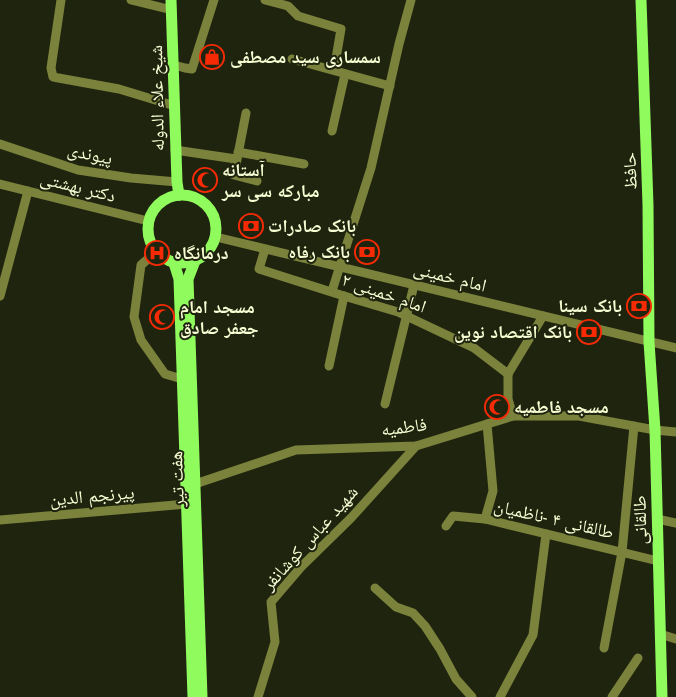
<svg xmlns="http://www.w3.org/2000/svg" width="676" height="697" viewBox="0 0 676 697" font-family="Jost,'Noto Naskh Arabic',sans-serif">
<rect width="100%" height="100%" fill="#1f240f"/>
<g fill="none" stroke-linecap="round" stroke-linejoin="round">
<g stroke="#7b823b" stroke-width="9">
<path d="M61 0 51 68 53 77 119 89 175 106"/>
<path d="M131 0 172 10"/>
<path d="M265 0 288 6 298 16 341 29 334 70"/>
<path d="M292 59 390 86"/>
<path d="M174 65 185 68 192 69 214 0"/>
<path d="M246 113 234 175 257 181"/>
<path d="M332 131 345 74"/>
<path d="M0 144 78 170 131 178 177 182"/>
<path d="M175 150 236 159"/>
<path d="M238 152 304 164"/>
<path d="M0 184 148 221"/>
<path d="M216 237 676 348"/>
<path d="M265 249 259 269 344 296 398 312 474 348 508 374"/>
<path d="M156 252 141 265 134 317 141 340 165 374 182 379"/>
<path d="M332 291 371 168 399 44 411 0"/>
<path d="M0 296 28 191"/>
<path d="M329 366 344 296"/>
<path d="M508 374 543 316"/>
<path d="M508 374V399L513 416"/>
<path d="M385 404 414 285"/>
<path d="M195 484 296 450 416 446 513 416H579L655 430 676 432"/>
<path d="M485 519 493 491 487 424"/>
<path d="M657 519 676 523"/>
<path d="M0 520 187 504"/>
<path d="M446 526 453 516 485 519 658 561"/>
<path d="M375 588 396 607 413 613 425 626 440 649 456 679 472 697"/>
<path d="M660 634 676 639"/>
<path d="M604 648 622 552 634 426"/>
<path d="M258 697 275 642 271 602 301 567 351 518 416 446"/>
<path d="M500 697 533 635 546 534"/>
<path d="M612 697 638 658"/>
</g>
<g stroke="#8ffb5d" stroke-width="11">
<path d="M171 0 177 182 179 195"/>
<path d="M641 0 648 205 649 342 655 430 662 697"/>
<circle cx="182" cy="229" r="34"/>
<path d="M195 261 188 279 202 697"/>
<path d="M174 263 179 279 193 697"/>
</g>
</g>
<defs>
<symbol id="shop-ring" viewBox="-11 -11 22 22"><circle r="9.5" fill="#1f240f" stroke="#f62b06" stroke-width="1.5"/><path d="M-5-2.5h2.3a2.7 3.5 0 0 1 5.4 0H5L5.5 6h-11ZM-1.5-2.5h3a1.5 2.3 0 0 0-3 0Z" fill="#f62b06"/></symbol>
<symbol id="mosque-ring" viewBox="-11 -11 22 22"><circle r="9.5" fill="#1f240f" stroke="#f62b06" stroke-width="1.5"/><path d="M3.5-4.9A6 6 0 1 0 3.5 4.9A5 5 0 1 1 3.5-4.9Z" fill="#f62b06"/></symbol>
<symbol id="bank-ring" viewBox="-11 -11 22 22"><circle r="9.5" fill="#1f240f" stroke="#f62b06" stroke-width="1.5"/><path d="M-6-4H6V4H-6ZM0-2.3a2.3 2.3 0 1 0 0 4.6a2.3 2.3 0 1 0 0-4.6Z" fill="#f62b06"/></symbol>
<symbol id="hospital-ring" viewBox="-11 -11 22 22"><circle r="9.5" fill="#1f240f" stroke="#f62b06" stroke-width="1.5"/><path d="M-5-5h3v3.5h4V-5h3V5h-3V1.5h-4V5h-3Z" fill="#f62b06"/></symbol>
</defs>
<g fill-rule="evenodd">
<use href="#shop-ring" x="198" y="43" width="28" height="28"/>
<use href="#mosque-ring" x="191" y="166" width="28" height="28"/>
<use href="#bank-ring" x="237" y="212" width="28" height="28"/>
<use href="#bank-ring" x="353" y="238" width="28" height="28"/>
<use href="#hospital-ring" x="143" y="239" width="28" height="28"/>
<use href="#bank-ring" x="625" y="292" width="28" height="28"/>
<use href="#mosque-ring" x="148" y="303" width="28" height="28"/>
<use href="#bank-ring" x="575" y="318" width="28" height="28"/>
<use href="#mosque-ring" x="483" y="393" width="28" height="28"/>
</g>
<g text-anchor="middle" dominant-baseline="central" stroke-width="4" stroke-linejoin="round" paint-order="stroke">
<g font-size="18" font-weight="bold" fill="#f7fed3" stroke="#1f240f" text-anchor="start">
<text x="230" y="57">سمساری سید مصطفی</text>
<text x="222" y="170">آستانه<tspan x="222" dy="21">مبارکه سی سر</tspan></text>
<text x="268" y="226">بانک صادرات</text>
<text x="350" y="252" text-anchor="end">بانک رفاه</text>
<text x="174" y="253">درمانگاه</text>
<text x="622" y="306" text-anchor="end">بانک سینا</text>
<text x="180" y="307">مسجد امام<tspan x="180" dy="21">جعفر صادق</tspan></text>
<text x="572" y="332" text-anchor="end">بانک اقتصاد نوین</text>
<text x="514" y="407">مسجد فاطمیه</text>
</g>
<g font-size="18" fill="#f7fed3" stroke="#1f240f">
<text transform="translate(157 98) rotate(-91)">شیخ علاء الدوله</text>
<text transform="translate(90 154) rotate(12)">پیوندی</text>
<text transform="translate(630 171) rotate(-92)">حافظ</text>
<text transform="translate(78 187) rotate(14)">دکتر بهشتی</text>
<text transform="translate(450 277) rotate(14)">امام خمینی</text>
<text transform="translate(384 293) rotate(19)">امام خمینی ۲</text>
<text transform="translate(404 427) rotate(-7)">فاطمیه</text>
<text transform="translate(177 479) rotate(-92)">هفت تیر</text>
<text transform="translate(92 496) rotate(-5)">پیرنجم الدین</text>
<text transform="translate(554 519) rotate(13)">طالقانی ۴ -ناظمیان</text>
<text transform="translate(640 520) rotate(-91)">طالقانی</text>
<text transform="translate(310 538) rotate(-48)">شهید عباس کوشانفر</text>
</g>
</g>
</svg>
